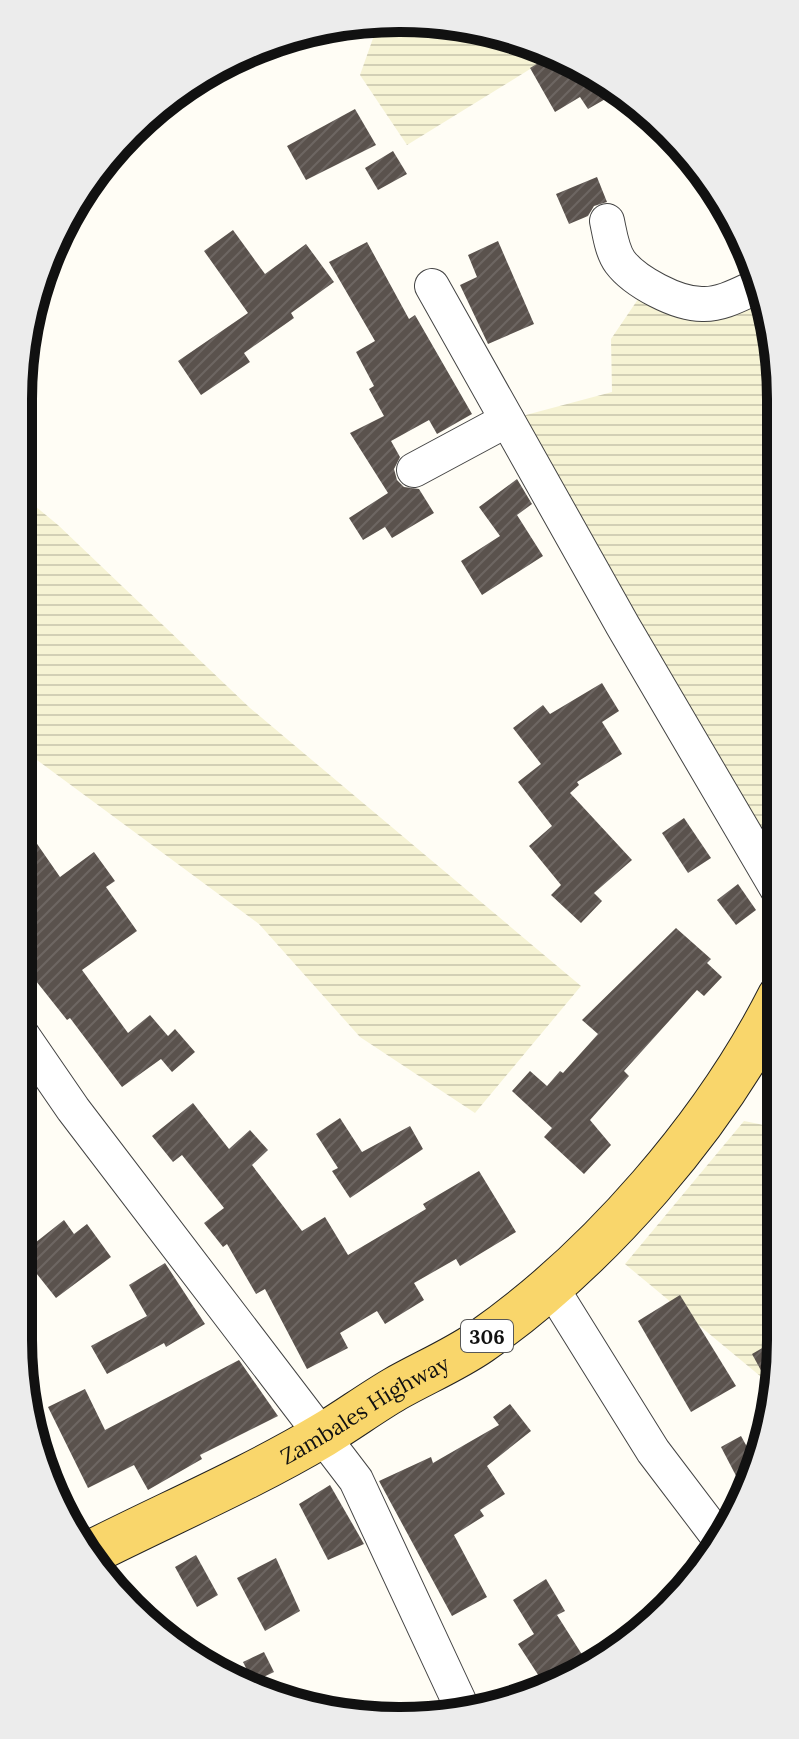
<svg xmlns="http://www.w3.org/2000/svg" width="799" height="1739" viewBox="0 0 799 1739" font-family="Lora,serif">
<defs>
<pattern id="farmland-rules" width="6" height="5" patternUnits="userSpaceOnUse" patternTransform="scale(2)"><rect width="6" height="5" fill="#f6f3d4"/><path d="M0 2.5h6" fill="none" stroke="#d2cfb5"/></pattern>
<pattern id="building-hatch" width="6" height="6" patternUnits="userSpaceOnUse" patternTransform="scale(2)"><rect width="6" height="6" fill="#5a524d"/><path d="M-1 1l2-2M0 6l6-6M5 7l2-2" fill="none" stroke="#6d6662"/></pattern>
</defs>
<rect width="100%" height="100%" fill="#fffdf5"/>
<g fill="url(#farmland-rules)">
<path d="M399 18 545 47 556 53 407 145 360 75 377 27Z"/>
<path d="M649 283 679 299 760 285 778 349 779 892 507 420 612 392 611 339Z"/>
<path d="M18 492 58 525 250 708 581 986 475 1113 360 1037 259 924 18 746Z"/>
<path d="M744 1121 780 1128 781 1340 772 1386 625 1264Z"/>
</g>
<g fill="url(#building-hatch)">
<path d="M555 53 621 90 588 109 580 97 555 112 530 68Z"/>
<path d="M355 109 376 145 306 180 287 146Z"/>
<path d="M393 151 407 174 378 190 365 168Z"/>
<path d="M597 177 607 202 594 206 588 216 569 224 556 194Z"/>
<path d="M233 230 265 274 306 244 334 282 291 313 294 318 244 353 250 362 201 395 178 361 248 313 204 251Z"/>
<path d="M498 241 534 324 488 344 460 285 477 277 468 255Z"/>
<path d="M367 242 409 319 415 315 472 414 437 434 429 420 391 441 400 457 394 469 397 480 404 487 419 489 434 513 392 538 385 527 363 540 349 518 388 493 350 433 384 416 369 389 374 386 356 352 375 341 329 262Z"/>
<path d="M517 479 532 504 517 515 543 556 482 595 461 561 500 536 479 507Z"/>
<path d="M602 683 619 711 602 722 622 754 577 782 579 785 570 793 632 860 594 893 602 901 581 923 551 895 561 885 529 846 552 826 518 782 541 764 513 728 543 705 550 714Z"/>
<path d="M684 818 711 858 688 873 662 833Z"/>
<path d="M33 838 60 877 94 852 115 881 106 887 137 931 82 970 128 1033 150 1015 168 1036 175 1029 195 1052 172 1072 161 1059 122 1087 70 1018 67 1020 36 981 29 985 18 967V848Z"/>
<path d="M738 884 756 910 736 925 717 900Z"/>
<path d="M676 928 711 959 707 963 722 977 704 996 697 990 624 1071 629 1076 590 1120 611 1145 584 1174 544 1137 552 1128 512 1091 530 1071 547 1086 560 1071 563 1073 598 1034 582 1020Z"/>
<path d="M193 1103 229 1149 250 1130 268 1150 252 1165 302 1231 325 1217 348 1255 426 1209 423 1204 479 1171 516 1232 460 1266 456 1259 414 1283 424 1300 385 1324 377 1311 340 1333 348 1348 307 1369 265 1289 256 1294 227 1244 223 1247 204 1223 224 1208 182 1155 173 1162 152 1136Z"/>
<path d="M340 1118 362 1152 410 1126 423 1149 350 1198 332 1171 338 1168 316 1134Z"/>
<path d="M64 1220 74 1234 87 1224 111 1257 56 1298 21 1254Z"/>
<path d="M165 1263 205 1324 166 1347 164 1343 107 1374 91 1346 147 1316 129 1285Z"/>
<path d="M680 1295 736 1386 691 1412 638 1321Z"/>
<path d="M781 1337V1340L771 1389 752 1354Z"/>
<path d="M239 1360 278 1416 200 1455 202 1459 148 1490 134 1465 88 1488 48 1407 85 1389 105 1430Z"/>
<path d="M510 1404 531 1431 487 1466 505 1494 480 1510 484 1516 454 1535 487 1597 452 1616 379 1481 431 1457 433 1463 499 1425 493 1417Z"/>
<path d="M741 1436 756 1463 752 1485 746 1495 721 1447Z"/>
<path d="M330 1485 364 1544 328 1560 299 1504Z"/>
<path d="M196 1555 218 1595 197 1607 175 1567Z"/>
<path d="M276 1558 300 1611 265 1631 237 1578Z"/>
<path d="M546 1579 565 1611 557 1615 588 1664 546 1687 518 1644 534 1634 513 1600Z"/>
<path d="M264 1652 274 1672 253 1682 243 1662Z"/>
</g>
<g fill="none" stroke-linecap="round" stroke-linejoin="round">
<defs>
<g id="minor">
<path d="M607 221C610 235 612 251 620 262 635 282 677 304 702 304 722 305 742 293 760 285"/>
<path d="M432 286 623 626 779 892"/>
<path d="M414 470 507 420"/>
<path d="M18 1029 73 1109 356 1480 465 1714"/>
<path d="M551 1287 653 1451 719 1538"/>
</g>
<g id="major">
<path id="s1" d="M90 1553C167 1514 249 1479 323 1435 348 1420 371 1403 395 1389 423 1373 454 1360 480 1342 600 1258 714 1126 780 996"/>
</g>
</defs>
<use href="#minor" stroke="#444" stroke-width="36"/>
<use href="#major" stroke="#222" stroke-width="46"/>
<use href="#minor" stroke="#fff" stroke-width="34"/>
<use href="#major" stroke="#f9d66b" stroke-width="44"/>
</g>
<g text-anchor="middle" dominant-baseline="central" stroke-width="8" stroke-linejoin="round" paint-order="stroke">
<rect fill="#fff" stroke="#585858" stroke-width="2" x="461" y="1320" width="52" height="32" rx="6"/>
<g font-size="20" font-weight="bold" fill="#111">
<text x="487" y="1336">306</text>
</g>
<g font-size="22" fill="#111" stroke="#fff">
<text stroke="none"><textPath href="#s1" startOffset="310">Zambales Highway</textPath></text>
</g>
</g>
<path d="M0 0H799V1739H0ZM399 32H400A367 367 0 0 1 767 399V1340A367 367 0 0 1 400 1707H399A367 367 0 0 1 32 1340V399A367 367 0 0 1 399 32Z" fill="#ececec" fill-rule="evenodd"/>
<path fill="none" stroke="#111" stroke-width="10" d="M399 32H400A367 367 0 0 1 767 399V1340A367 367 0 0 1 400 1707H399A367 367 0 0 1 32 1340V399A367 367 0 0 1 399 32Z"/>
</svg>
